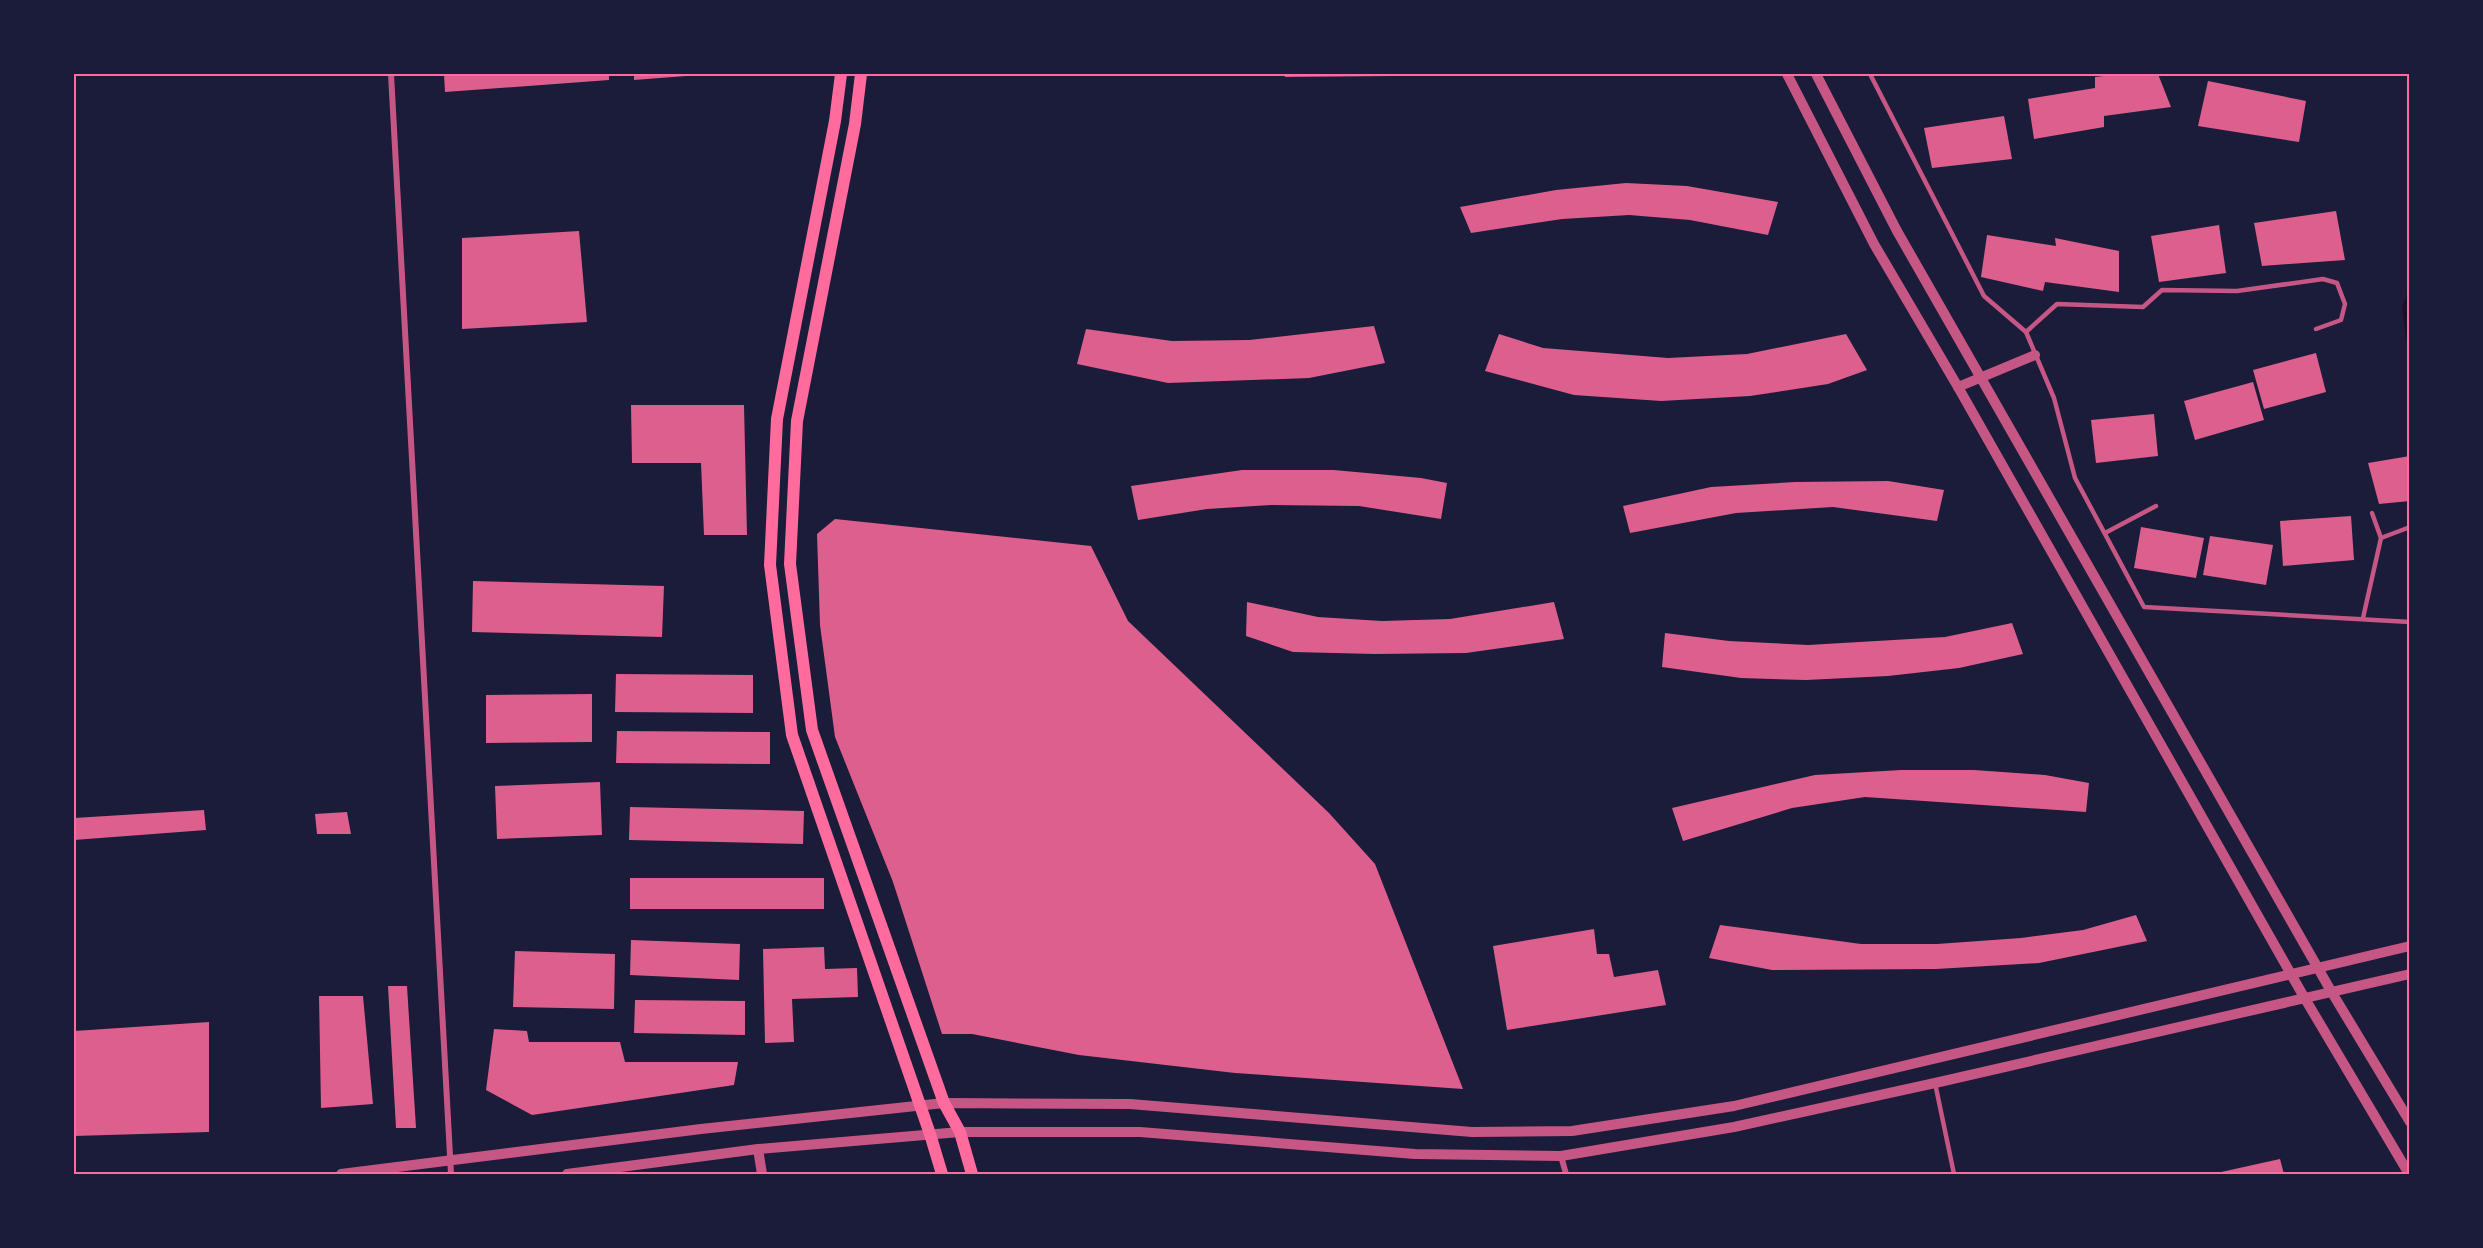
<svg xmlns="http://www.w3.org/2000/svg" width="2483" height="1248" viewBox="0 0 2483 1248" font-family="Cabin,sans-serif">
<rect width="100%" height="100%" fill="#1b1b3a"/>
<path fill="#12122b" d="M2409 291 2410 342H2409L2406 337 2402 306Z"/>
<g fill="#dd5f8e">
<path d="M444 74H609V80L445 92Z"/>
<path d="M634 74H699V75L634 80Z"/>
<path d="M1284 74H1392V76L1285 77Z"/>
<path d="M2120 74H2158L2171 107 2104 116V127L2034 139 2028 99 2095 88V77Z"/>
<path d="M2208 81 2306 101 2299 142 2198 126Z"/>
<path d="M2004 116 2012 159 1932 168 1924 128Z"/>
<path d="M1626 183 1687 186 1778 202 1768 235 1690 220 1629 215 1562 219 1471 233 1460 207 1556 190Z"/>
<path d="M2336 211 2345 260 2262 266 2254 223Z"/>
<path d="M2219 225 2226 273 2159 282 2151 236Z"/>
<path d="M579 231 587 322 462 329V238Z"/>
<path d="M1987 235 2056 246 2055 238 2119 251V292L2045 282 2043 291 1981 277Z"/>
<path d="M1374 326 1385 363 1309 378 1168 383 1077 364 1086 329 1172 341 1249 340Z"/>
<path d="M1499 334 1543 348 1668 358 1747 354 1846 334 1867 370 1828 384 1750 396 1661 401 1574 395 1485 371Z"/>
<path d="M2316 353 2326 392 2264 409 2253 370Z"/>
<path d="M2253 382 2264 420 2195 440 2184 401Z"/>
<path d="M631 405H744L747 535H704L701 463H632Z"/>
<path d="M2154 414 2158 456 2096 463 2091 420Z"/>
<path d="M2410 456V501L2379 504 2368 463Z"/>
<path d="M1242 470H1334L1421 478 1447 483 1441 519 1359 506 1271 505 1207 509 1138 520 1131 486Z"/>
<path d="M1888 481 1944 490 1937 521 1833 507 1736 513 1630 533 1623 506 1711 487 1795 482Z"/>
<path d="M2351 516 2354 560 2283 566 2280 521Z"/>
<path d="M835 519 1091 546 1128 621 1329 813 1375 864 1463 1089 1235 1073 1079 1055 972 1034H942L893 882 835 737 820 625 817 534Z"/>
<path d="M2141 527 2204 538 2196 578 2134 568Z"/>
<path d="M2210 536 2273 545 2266 585 2203 575Z"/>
<path d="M473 581 664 586 662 637 472 632Z"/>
<path d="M1247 602 1318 617 1382 621 1450 619 1554 602 1564 639 1466 653 1375 654 1293 652 1246 636Z"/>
<path d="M2012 623 2023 654 1959 668 1888 676 1806 680 1741 678 1662 667 1665 633 1729 641 1808 645 1945 637Z"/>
<path d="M616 674 753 675V713L615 712Z"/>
<path d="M592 694V742L486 743V695Z"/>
<path d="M617 731 770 732V764L616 763Z"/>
<path d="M1901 770H1974L2045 775 2089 783 2086 812 1865 797 1792 808 1683 841 1672 808 1815 775Z"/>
<path d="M600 782 602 835 497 839 495 786Z"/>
<path d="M630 807 804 811 803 844 629 840Z"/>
<path d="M204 810 206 830 74 840V818Z"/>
<path d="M347 812 351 834H317L315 814Z"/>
<rect x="630" y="878" width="194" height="31"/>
<path d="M2136 915 2147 941 2039 963 1936 969 1772 970 1709 958 1720 925 1861 944H1937L2021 938 2083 930Z"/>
<path d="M1594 929 1597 954H1609L1614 977 1658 970 1666 1005 1507 1030 1493 946Z"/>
<path d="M631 940 740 944 739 980 630 975Z"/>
<path d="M824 947 825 969 857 968 858 997 792 999 794 1042 765 1043 763 949Z"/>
<path d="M515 951 615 954 614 1009 513 1007Z"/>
<path d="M388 986H407L416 1128H396Z"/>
<path d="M319 996H363L373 1104 321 1108Z"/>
<path d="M635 1000 745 1001V1035L634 1033Z"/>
<path d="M209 1022V1132L74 1136V1031Z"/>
<path d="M494 1029 527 1031 529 1042H620L625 1062H738L734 1085 532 1115 486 1090Z"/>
<path d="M2280 1159 2284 1174H2212Z"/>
</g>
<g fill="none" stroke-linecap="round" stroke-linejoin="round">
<g stroke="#c65784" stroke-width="4.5">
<path d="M1870 74 1984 296 2026 332 2054 398 2075 478 2144 607 2410 622"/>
<path d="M2026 332 2057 304 2143 307 2162 290 2237 291 2323 279 2337 283 2345 304 2341 320 2316 329"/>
<path d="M2372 513 2381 538"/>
<path d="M2105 533 2156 506"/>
<path d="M2363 618 2381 538 2410 527"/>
<path d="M1935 1083 1954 1174"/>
</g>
<g stroke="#c65784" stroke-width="6">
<path d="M391 74 451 1174"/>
<path d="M1561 1156 1566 1174"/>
</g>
<g stroke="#c65784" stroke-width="10">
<path d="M1787 74 1874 244 1958 387 2304 997 2409 1174"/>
<path d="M1816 74 1897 231 2331 991 2410 1122"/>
<path d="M1958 387 2035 355"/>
<path d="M758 1149 762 1174"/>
<path d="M341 1174 701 1129 944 1103 1130 1104 1472 1132 1572 1131 1734 1106 2410 946"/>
<path d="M567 1174 758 1149 960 1132H1140L1415 1154 1561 1156 1734 1127 1935 1083 2410 974"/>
</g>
<g stroke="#ff6b9d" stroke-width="12">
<path d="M841 74 835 121 777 419 770 565 792 735 930 1134 942 1174"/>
<path d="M861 74 855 124 797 421 790 564 812 730 944 1103 960 1132 972 1174"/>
</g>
</g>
<rect width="2483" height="1248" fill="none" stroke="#1b1b3a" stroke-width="150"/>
<rect x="75" y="75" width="2333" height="1098" fill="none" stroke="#ff6b9d" stroke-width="2"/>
</svg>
